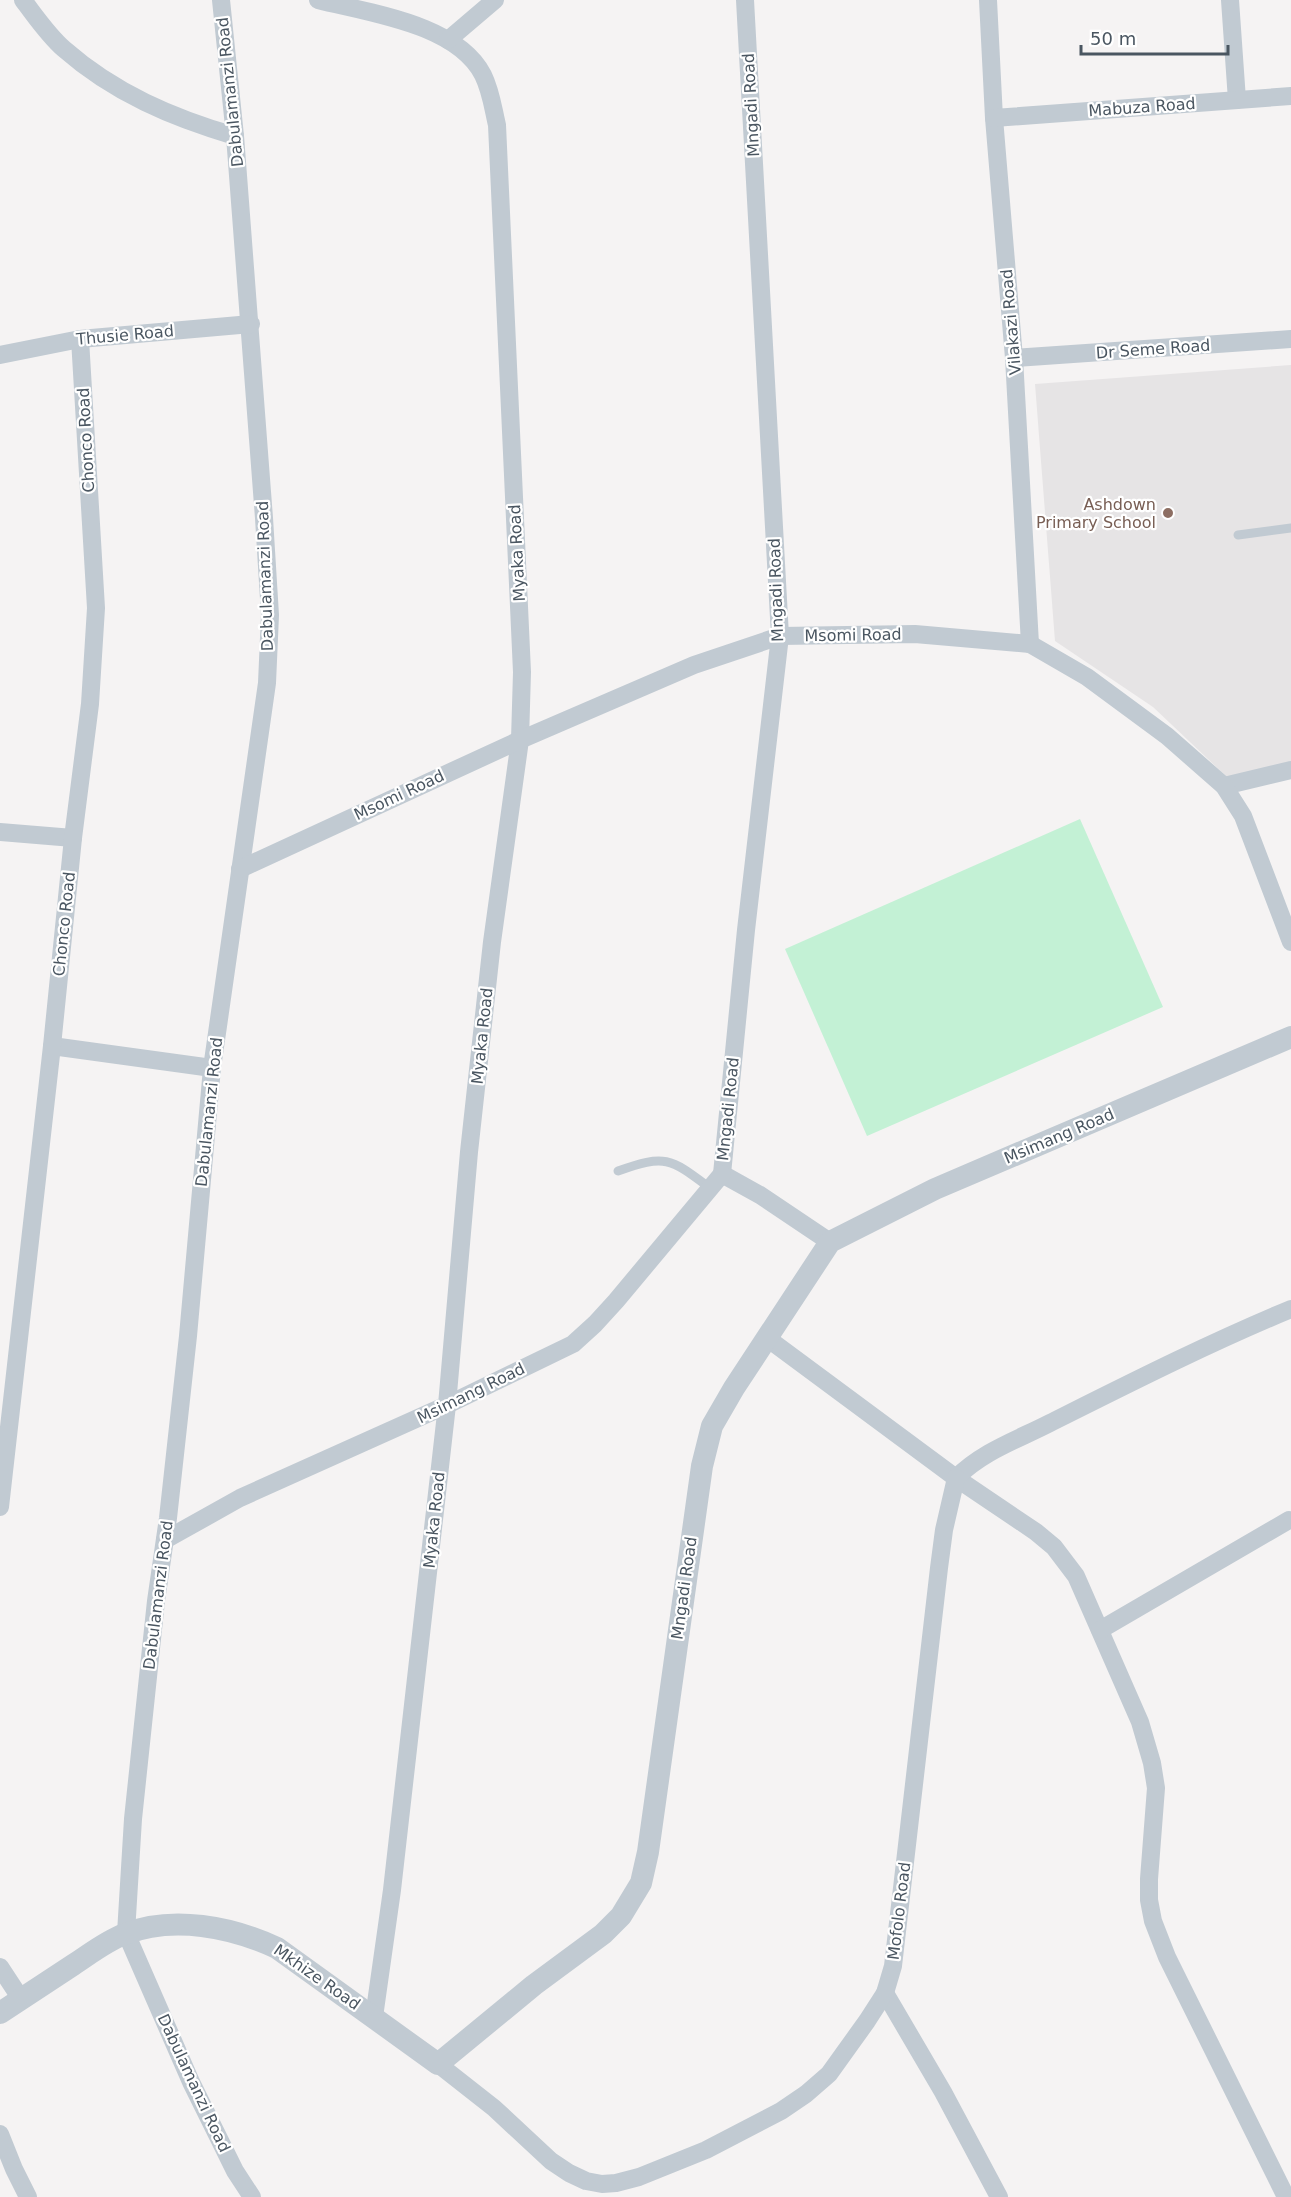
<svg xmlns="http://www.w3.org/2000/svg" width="1291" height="2197" viewBox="0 0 1291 2197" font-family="'DejaVu Sans',sans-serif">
<rect width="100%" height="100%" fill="#f5f3f3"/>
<path fill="#e6e4e5" d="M1291 365V763L1228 778 1153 707 1055 641 1035 384Z"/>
<path fill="#c3f1d5" d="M1080 819 1163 1007 867 1136 785 949Z"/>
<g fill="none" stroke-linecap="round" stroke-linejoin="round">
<g stroke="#c1cad2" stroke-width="9">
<path d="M1238 535 1291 528"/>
<path d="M618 1171C666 1154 670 1158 710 1188"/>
</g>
<g stroke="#c1cad2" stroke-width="18">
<path d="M23 0C36 17 48 35 64 49 114 93 173 118 235 136"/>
<path d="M221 0 235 136 264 518 270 615 267 683 212 1068 188 1336 168 1518 156 1601 133 1819 126 1933 191 2082 235 2171 252 2197"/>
<path d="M318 0C369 13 457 24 483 75 491 91 493 108 497 125L522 672 520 740 492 942 469 1152 447 1405 392 1890 374 2017"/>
<path d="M988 0 994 118 1014 358 1030 644"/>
<path d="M1230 0 1237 100"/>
<path d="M448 40 495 0"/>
<path d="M994 118 1291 96"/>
<path d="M0 355 80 339 251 324"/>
<path d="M1014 358 1291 339"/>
<path d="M1224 786 1291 770"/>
<path d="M0 832 73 838"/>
<path d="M240 869 520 740 694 665 780 636 915 634 1030 644 1087 677 1167 736 1224 786 1243 816 1291 942"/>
<path d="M52 1046 212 1068"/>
<path d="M722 1174 746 930 780 636 745 0"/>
<path d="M722 1174 760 1195 830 1242"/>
<path d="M767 1338 956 1478 1036 1532 1054 1547 1076 1576 1140 1722 1152 1763 1156 1788 1149 1879V1900L1153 1921 1167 1957 1286 2197"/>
<path d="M956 1478C983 1451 1017 1440 1050 1423 1130 1383 1209 1343 1291 1309"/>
<path d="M0 1507 52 1046 73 838 90 704 96 608 80 339"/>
<path d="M165 1540 240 1498 447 1405 573 1344 595 1324 616 1301 722 1174"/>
<path d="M1100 1630 1289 1520"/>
<path d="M0 1967 21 1999"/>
<path d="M885 1993 943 2092 999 2197"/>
<path d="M438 2064 494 2108 551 2161 569 2173 586 2181 602 2184 616 2183 639 2177 706 2150 781 2111 806 2094 829 2074 867 2021 885 1993 893 1966 939 1568 944 1530 956 1478"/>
<path d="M0 2134 14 2169 28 2197"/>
</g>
<path stroke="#c1cad2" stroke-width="22" d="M0 2013C24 1997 49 1981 73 1965 90 1954 106 1941 125 1934 173 1915 232 1927 277 1948L438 2064 534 1985 603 1934 621 1916 641 1883 648 1852 702 1466 712 1426 734 1388 830 1242 935 1189 1291 1037"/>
</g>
<circle fill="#8d6e63" stroke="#fff" stroke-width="2" cx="1168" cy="513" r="6"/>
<g text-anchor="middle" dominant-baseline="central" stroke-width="4.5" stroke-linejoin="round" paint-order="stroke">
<g font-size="16" fill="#4a5661" stroke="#fff">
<text transform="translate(230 92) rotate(-96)">Dabulamanzi Road</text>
<text transform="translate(751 105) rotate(-93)">Mngadi Road</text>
<text transform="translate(1142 107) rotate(-4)">Mabuza Road</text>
<text transform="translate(1011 322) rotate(-95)">Vilakazi Road</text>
<text transform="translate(125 335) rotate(-5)">Thusie Road</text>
<text transform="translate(1153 349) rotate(-4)">Dr Seme Road</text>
<text transform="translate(86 440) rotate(-93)">Chonco Road</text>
<text transform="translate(517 553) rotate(-93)">Myaka Road</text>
<text transform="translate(265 576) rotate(-92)">Dabulamanzi Road</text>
<text transform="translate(776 590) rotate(-92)">Mngadi Road</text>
<text transform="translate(853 635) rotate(-1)">Msomi Road</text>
<text transform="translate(399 795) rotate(-25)">Msomi Road</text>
<text transform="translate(64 924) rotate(-84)">Chonco Road</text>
<text transform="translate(482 1036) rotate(-84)">Myaka Road</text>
<text transform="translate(728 1109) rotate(-84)">Mngadi Road</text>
<text transform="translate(209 1112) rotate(-84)">Dabulamanzi Road</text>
<text transform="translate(1059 1136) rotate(-23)">Msimang Road</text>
<text transform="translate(471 1393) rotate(-26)">Msimang Road</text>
<text transform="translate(434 1520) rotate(-84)">Myaka Road</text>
<text transform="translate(684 1588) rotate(-82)">Mngadi Road</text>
<text transform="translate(158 1595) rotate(-83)">Dabulamanzi Road</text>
<text transform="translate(899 1911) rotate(-83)">Mofolo Road</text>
<text transform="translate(317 1977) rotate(35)">Mkhize Road</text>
<text transform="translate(194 2083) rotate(65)">Dabulamanzi Road</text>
</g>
<g font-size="16" fill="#785e54" stroke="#fff" text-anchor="end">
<text x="1156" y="504">Ashdown<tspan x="1156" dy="18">Primary School</tspan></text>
</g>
</g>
<path d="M1081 45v9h147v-9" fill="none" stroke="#4a5661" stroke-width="3"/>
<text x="1090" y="45" font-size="18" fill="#4a5661" stroke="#ffffff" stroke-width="4.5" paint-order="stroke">50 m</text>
</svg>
